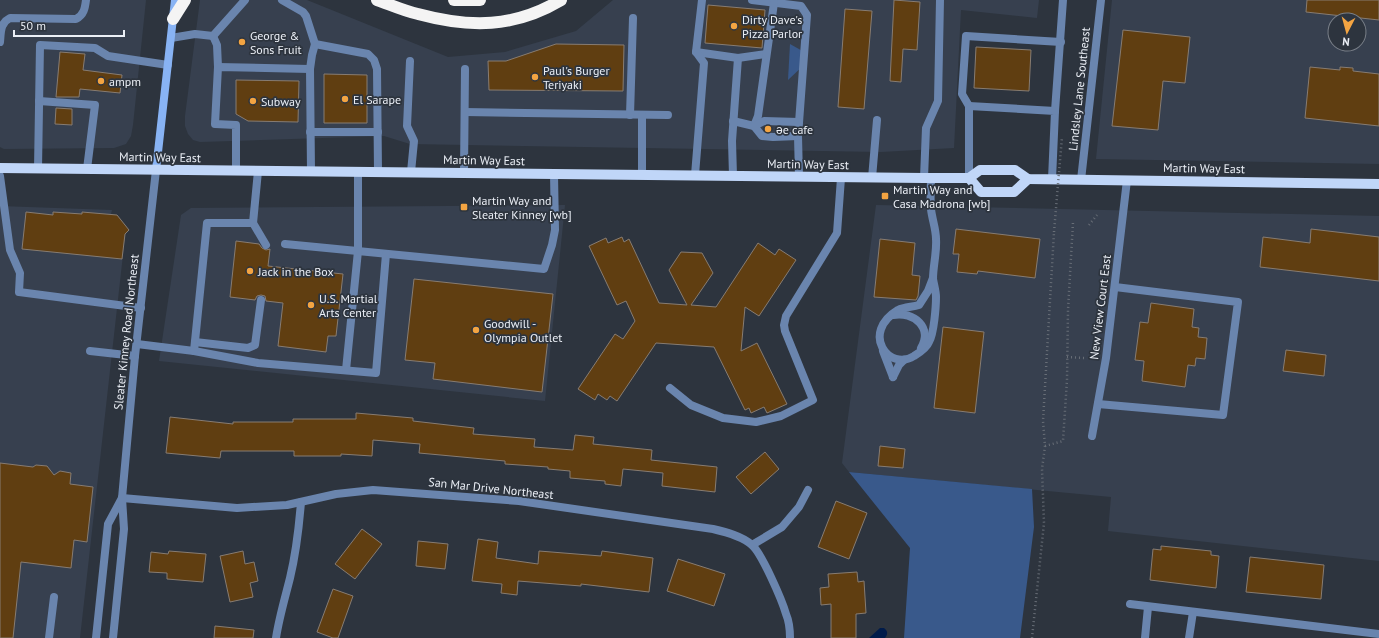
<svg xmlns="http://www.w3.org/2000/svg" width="1379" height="638" viewBox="0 0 1379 638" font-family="'PT Sans',sans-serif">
<rect width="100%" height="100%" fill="#2d343e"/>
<g fill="#37404f" fill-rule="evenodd">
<path d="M0 0H146L133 125 131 136 126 144 114 148 4 149 0 147Z"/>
<path d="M200 0H307L448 57 505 52 576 31 613 0H1039L1037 18 961 10 954 148 881 152 410 144 384 136 200 142 193 140 188 134 185 126V116Z"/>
<path d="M1112 0H1379V164L1096 159ZM1335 20H1359V44H1335Z"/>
<path d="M565 205 545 401 159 361 181 215 191 208Z"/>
<path d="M876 205 1379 216V561L1108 531 1111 497 849 472 842 463Z"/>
<path d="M0 206 112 210 111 214 126 228 80 638H0Z"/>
</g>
<g fill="#39598b">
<path d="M790 44 806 53 805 64 788 80Z"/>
<path d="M849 472 1032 489 1034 527 1020 638H904L910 548Z"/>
</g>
<path fill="#001b4a" d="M880 628H884C888 631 888 634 885 638H869Z"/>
<g fill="#603e11" stroke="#877c72">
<path d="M894 0 920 2 917 50 903 49 901 82 890 81Z"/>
<path d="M1307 0H1379V20L1306 12Z"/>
<path d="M708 5 765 10 762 48 705 43Z"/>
<path d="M845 9 872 11 864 109 838 107Z"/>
<path d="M1123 30 1190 37 1185 83 1163 81 1158 130 1112 126Z"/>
<path d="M556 44 624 45 623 91 489 90 488 61H506Z"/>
<path d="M976 47 1031 50 1029 91 974 88Z"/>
<path d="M60 52 85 54 83 70 122 75 120 93 80 89 79 97H56Z"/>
<path d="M1310 67 1340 70V67L1353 68V71L1379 74V126L1305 118Z"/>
<path d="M324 74 367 75V123H324Z"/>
<path d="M236 80 299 81 298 122 248 121 236 114Z"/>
<path d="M56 108 72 109V125L55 124Z"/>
<path d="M26 212 53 215V212L82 214V212L117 215 129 230 125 234 122 259 22 249Z"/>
<path d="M956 229 1040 239 1035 278 978 271 977 274 957 272 959 254H953Z"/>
<path d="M1311 229 1379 237V281L1260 267 1263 237 1310 243Z"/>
<path d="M622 237 624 242 629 239 659 303 687 305 669 270 681 252 702 253 713 273 691 305 716 307 758 243 775 255 779 249 796 260 759 316 745 307 741 351 757 343 787 404 767 413 764 407 751 413 749 408 745 410 714 347 656 343 617 401 610 396 607 400 598 394 595 400 578 389 615 334 623 339 635 321 626 301 617 305 589 246 606 238 608 243Z"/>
<path d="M880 239 915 243 912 275 920 276 918 296 916 300 874 297Z"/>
<path d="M236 241 259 244 262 248 266 250 270 249 268 266 343 274 336 336H328L326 352 278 346 283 303 266 301 265 296 261 295 257 296 255 300 230 297Z"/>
<path d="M414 279 553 294 542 392 433 379 435 363 405 360Z"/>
<path d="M1151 303 1194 309 1192 327 1199 328 1198 337 1207 338 1205 359 1196 358 1195 366 1188 365 1185 387 1142 381 1144 361 1135 360 1140 322 1148 323Z"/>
<path d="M943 327 984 332 975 413 934 408Z"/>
<path d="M1286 350 1326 355 1324 376 1283 371Z"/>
<path d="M356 413 413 418V421L474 428 473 434 535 439 534 447 573 450 575 435 594 437 593 444 652 450 651 460 717 467 715 492 662 486 663 473 623 469 621 486 605 484V481L570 478V471L548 469V467L505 464V461L419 453 420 444 373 440 372 456 341 454V456H294V451H221L220 458 166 453 170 417 233 424V422H293V419H356Z"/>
<path d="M880 446 905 449 903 468 878 466Z"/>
<path d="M765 452 779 469 751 494 736 477Z"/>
<path d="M0 463 33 467 36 465 47 466 54 475 60 471 71 473 70 484 93 487 87 542 74 540 71 568 21 562 13 638H0Z"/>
<path d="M836 501 867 513 849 559 818 547Z"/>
<path d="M362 529 382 544 355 579 335 564Z"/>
<path d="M478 539 498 542 496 558 538 564 539 551 601 556 602 551 653 558 649 592 581 584V586L518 581 517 595 501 593 502 584 472 581Z"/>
<path d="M418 541 448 544 445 569 416 566Z"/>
<path d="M1161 546 1211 551V555L1219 556 1216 588 1150 580 1153 549 1161 550Z"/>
<path d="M169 551 206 554 203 582 167 579V573L149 572 151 552 168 554Z"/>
<path d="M243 551 245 564 254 562 258 581 250 583 253 597 230 602 220 556Z"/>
<path d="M1250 557 1324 565 1321 599 1246 592Z"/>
<path d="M678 559 725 574 714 606 667 591Z"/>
<path d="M857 572 858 582 864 581 866 613 856 614V638H831V604L821 605 820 588 829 587 828 574Z"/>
<path d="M333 589 353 596 338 638H333L317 632Z"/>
<path d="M215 626 254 630 253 638H214Z"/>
</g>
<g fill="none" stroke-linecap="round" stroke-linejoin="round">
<g stroke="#686e77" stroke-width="2.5" stroke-dasharray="1 3" stroke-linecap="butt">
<path d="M1089 225 1097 215"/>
<path d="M1067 357 1085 358"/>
<path d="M1045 446 1063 441 1067 380 1068 310 1073 222"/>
<path d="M1032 638 1044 523 1042 469 1045 446 1043 421 1054 232"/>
</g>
<g stroke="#6a85ae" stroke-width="8">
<path d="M282 0 303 12 306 16 315 44"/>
<path d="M752 0 801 6 807 15 798 136 799 177"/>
<path d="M213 36 245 0"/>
<path d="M213 36 217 45 218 67"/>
<path d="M171 38 195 34 213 36"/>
<path d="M0 42C1 32 0 23 10 18L76 19C84 15 85 8 86 0"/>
<path d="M696 52 738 58 766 54"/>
<path d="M410 61 407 126 414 141 411 172"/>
<path d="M39 101 95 105 87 169"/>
<path d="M969 106 1055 111 1052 179"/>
<path d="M1055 111 1063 0"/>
<path d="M465 112 668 115"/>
<path d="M630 115 633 18"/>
<path d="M642 115V175"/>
<path d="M733 121 754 126 758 116 774 3"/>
<path d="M310 132H378"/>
<path d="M798 136 773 137 762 136 754 126 764 121 799 122"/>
<path d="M38 169 40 45 95 48 108 56 168 65"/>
<path d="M236 171V125L215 124 218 67 310 69"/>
<path d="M258 171 253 223 266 245"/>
<path d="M311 172 310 69 312 55 315 44 368 54 374 60 377 69 378 172"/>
<path d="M464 173 465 69"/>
<path d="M695 175 704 63 696 52 702 0"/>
<path d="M0 176 10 250 20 273 19 292 141 308"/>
<path d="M733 176 732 141 738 58"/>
<path d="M872 178 877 120"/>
<path d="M924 178 926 128 938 101 940 0"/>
<path d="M931 178C931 188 930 199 931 209 932 219 936 229 936 239 937 252 933 266 933 279 934 285 936 291 936 297 936 306 934 334 929 342 927 347 919 353 914 356 889 372 860 333 898 310 904 307 912 307 919 305L928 291 933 278"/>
<path d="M969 178V106L962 94 966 36 1061 42"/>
<path d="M285 244 544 269 552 245 555 230 554 174"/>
<path d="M893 315C914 311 933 328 921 348"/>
<path d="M195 342 248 348 255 345 261 300"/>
<path d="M137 344 194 351 258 363 376 373 386 254"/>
<path d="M90 351 135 356"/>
<path d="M194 351 207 223H253"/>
<path d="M883 351 893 377"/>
<path d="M346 370 358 251V172"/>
<path d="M893 377 899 365 904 360"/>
<path d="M670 388 691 405 723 418 756 422 781 416 813 400 785 331 784 325 786 316 837 233 841 178"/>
<path d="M1098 404 1223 415 1238 302 1115 287"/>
<path d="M1130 604 1379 634"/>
<path d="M49 638 54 597"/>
<path d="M1145 638 1148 607"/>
<path d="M1189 638 1193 612"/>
</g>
<g stroke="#6a85ae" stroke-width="8">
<path d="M1081 180 1101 0"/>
<path d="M1092 436 1106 358 1127 180"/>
<path d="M122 498 237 508 287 505 336 494 373 490 519 501 713 529C726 532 742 536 752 545 762 554 782 600 786 614 789 621 790 630 790 638"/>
<path d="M752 545 782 527 799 507 808 490"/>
<path d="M276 638C279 618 285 598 290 578 296 553 299 527 301 502"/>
</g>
<g stroke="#6a85ae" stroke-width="8">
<path d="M96 638 108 524 122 498"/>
<path d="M113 638 124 529 122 498 135 356 156 170"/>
</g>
<path stroke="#88b3f4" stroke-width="8" d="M156 170 175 0"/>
<g stroke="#c0d6f8" stroke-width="10">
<path d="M0 168 924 178H969L980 170H1015L1028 179 1379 184"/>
<path d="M969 178 981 192H1014L1028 179"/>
</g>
<g stroke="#f4f4f4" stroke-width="12">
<path d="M377 0C391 5 404 11 418 14 470 28 514 28 561 0"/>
<path d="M454 0H480"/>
<path d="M173 19 185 0"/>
</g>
<path stroke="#686e77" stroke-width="2.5" stroke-dasharray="1 3" stroke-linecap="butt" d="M1054 232 1062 137"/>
</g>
<g fill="#f3a442" stroke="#2d343e" stroke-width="1.5">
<circle cx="734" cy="26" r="4"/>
<circle cx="242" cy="42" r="4"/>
<circle cx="535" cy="77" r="4"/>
<circle cx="101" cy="81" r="4"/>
<circle cx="345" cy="99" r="4"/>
<circle cx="253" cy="101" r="4"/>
<circle cx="768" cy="129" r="4"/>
<rect x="881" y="192" width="8" height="8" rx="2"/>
<rect x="460" y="203" width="8" height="8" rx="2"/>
<circle cx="250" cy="271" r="4"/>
<circle cx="311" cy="305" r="4"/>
<circle cx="476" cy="330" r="4"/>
</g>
<g text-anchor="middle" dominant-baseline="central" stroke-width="3.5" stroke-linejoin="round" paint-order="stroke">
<g font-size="12" fill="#ebeff6" stroke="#2d343e" text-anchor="start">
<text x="742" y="19">Dirty Dave's<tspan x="742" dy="14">Pizza Parlor</tspan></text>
<text x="250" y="35">George &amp;<tspan x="250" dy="14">Sons Fruit</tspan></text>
<text x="543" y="70">Paul's Burger<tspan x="543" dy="14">Teriyaki</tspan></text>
<text x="109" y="81">ampm</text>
<text x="353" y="99">El Sarape</text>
<text x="261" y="101">Subway</text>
<text x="776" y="129">əe cafe</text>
<text x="893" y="189">Martin Way and<tspan x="893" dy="14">Casa Madrona [wb]</tspan></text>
<text x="472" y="200">Martin Way and<tspan x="472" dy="14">Sleater Kinney [wb]</tspan></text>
<text x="258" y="271">Jack in the Box</text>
<text x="319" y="298">U.S. Martial<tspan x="319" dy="14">Arts Center</tspan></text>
<text x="484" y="323">Goodwill -<tspan x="484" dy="14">Olympia Outlet</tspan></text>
</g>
<g font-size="12" fill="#ebeff6" stroke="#2d343e">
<text transform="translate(1079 89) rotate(-84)">Lindsley Lane Southeast</text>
<text transform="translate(160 157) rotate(1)">Martin Way East</text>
<text transform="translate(484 160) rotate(1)">Martin Way East</text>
<text transform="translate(808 164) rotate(1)">Martin Way East</text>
<text transform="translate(1204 168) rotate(1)">Martin Way East</text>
<text transform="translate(1100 307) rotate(-83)">New View Court East</text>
<text transform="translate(126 332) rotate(-84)">Sleater Kinney Road Northeast</text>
<text transform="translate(491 488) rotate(6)">San Mar Drive Northeast</text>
</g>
</g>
<g transform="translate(1347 32) rotate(186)"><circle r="19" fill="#2d343e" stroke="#797f88"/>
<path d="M0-3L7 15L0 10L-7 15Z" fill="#f3a442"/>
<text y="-6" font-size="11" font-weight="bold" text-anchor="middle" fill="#ebeff6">N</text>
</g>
<path d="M14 30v6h110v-6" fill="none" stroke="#ebeff6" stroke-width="2"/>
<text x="20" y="30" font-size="12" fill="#ebeff6" stroke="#2d343e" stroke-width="3" paint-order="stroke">50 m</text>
</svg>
